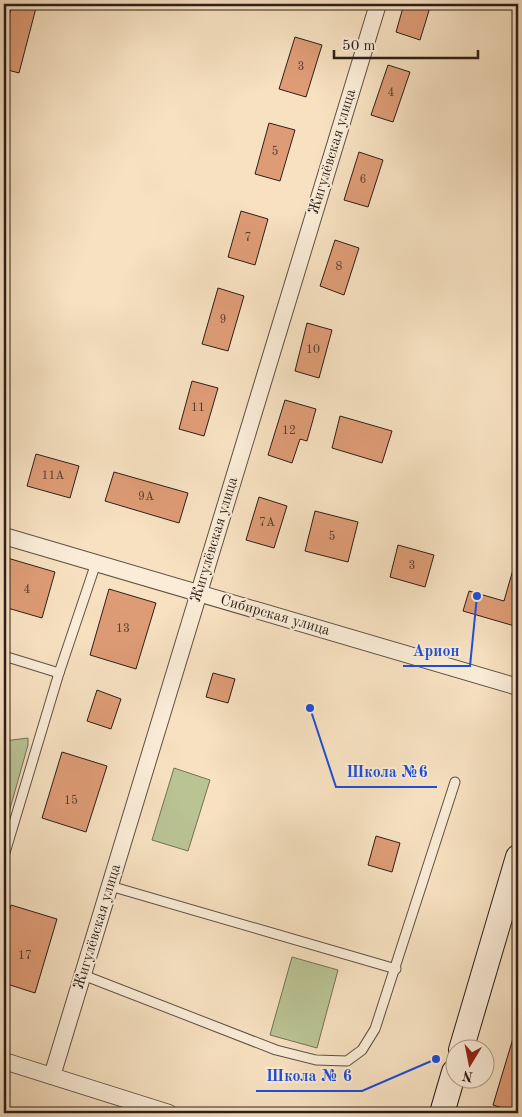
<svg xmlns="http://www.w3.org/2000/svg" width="522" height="1117" viewBox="0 0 522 1117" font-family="'Old Standard TT',serif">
<rect width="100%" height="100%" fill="#f7e1c1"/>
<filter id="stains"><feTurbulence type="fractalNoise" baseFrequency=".004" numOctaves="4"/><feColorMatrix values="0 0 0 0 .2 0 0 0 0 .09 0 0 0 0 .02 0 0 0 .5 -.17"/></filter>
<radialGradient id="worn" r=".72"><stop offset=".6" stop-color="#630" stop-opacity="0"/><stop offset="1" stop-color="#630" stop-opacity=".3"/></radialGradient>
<g fill="#bac394" stroke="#737156">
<path d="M28 738V745L4 830V741Z"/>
<path d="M174 768 210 780 188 851 152 840Z"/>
<path d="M292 957 338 970 317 1048 270 1035Z"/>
</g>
<g fill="#de9c76" stroke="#2c1f19">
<path d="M12 4H37L19 73 4 69V35Z"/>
<path d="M404 4H431L420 40 396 32Z"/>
<path d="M295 37 322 45 306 97 279 89Z"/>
<path d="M388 65 410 72 393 122 371 115Z"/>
<path d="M269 123 295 130 280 181 255 174Z"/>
<path d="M359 152 383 160 368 207 344 200Z"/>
<path d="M241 211 268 219 255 265 228 257Z"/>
<path d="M335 240 359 248 344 295 320 286Z"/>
<path d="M218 288 244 296 228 351 202 344Z"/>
<path d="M307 323 332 330 319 378 295 371Z"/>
<path d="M192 381 218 388 204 436 179 429Z"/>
<path d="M285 400 316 409 307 441 300 439 292 463 268 455Z"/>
<path d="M340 416 392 431 382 463 332 448Z"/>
<path d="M36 454 79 466 70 498 27 486Z"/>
<path d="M114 472 188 493 179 523 105 501Z"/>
<path d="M259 497 287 506 274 548 246 540Z"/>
<path d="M315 511 358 522 348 562 305 551Z"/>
<path d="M398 545 434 555 425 587 390 577Z"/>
<path d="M4 557 55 572 42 618 4 607Z"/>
<path d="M514 566 518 567V627L463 611 469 591 504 601Z"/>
<path d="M109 589 156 603 136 669 90 655Z"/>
<path d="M213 673 235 679 228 703 206 697Z"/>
<path d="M97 690 121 699 111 729 87 721Z"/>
<path d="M62 752 107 766 86 832 42 818Z"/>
<path d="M376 836 400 843 392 872 368 865Z"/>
<path d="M11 905 57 919 35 993 4 983V928Z"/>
<path d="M514 1035 518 1036V1113L493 1105Z"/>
</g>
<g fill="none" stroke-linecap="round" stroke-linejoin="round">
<defs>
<g id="service">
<path d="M4 656 59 673"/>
<path d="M4 856 59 673 96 563"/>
<path d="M110 886 396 969"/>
<path d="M83 975 276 1050 316 1060 347 1061 362 1050 375 1029 455 782"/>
</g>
<g id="minor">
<path d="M4 536 518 687"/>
<path d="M4 1061 169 1113"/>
<path d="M52 1076 378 4"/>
</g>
<g id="secondary">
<path d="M461 1050 518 857"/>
<path d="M442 1113 454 1072"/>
</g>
</defs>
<use href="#service" stroke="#5f5043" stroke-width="11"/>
<use href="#minor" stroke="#5f5043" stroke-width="18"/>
<use href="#secondary" stroke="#2c1f19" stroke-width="26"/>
<use href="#service" stroke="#faecd7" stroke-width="9"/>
<use href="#minor" stroke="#faecd7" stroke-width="16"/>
<use href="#secondary" stroke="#faecd7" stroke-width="24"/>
</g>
<g text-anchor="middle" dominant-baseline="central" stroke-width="4" stroke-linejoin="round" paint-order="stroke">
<g font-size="12" fill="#583e30">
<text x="301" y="67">3</text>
<text x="391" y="93">4</text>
<text x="275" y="152">5</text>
<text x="363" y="180">6</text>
<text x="248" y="238">7</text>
<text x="339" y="267">8</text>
<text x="223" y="320">9</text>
<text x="313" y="350">10</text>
<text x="198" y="408">11</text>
<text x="289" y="431">12</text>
<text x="53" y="476">11А</text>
<text x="146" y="497">9А</text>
<text x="267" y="523">7А</text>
<text x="332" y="537">5</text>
<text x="412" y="566">3</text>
<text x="27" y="590">4</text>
<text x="123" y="629">13</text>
<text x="71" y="801">15</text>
<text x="25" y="956">17</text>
</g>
<g font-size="15" fill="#2c1f19" stroke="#faecd7">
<text transform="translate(333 152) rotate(-73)">Жигулёвская улица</text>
<text transform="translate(215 540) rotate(-73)">Жигулёвская улица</text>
<text transform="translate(275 616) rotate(16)">Сибирская улица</text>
<text transform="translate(98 927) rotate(-73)">Жигулёвская улица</text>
</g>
</g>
<path fill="none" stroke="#1d4ed8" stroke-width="2" d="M477 596L470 666H403M310 708L336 787H437M436 1059L362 1091H256"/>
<g fill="#1d4ed8" stroke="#faecd7" stroke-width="2">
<circle cx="477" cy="596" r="5"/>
<circle cx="310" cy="708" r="5"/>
<circle cx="436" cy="1059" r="5"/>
</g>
<g font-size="16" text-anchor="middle" font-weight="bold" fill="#1d4ed8" stroke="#faecd7" stroke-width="4" stroke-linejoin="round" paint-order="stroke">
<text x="436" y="656">Арион</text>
<text x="387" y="777">Школа №6</text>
<text x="309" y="1081">Школа № 6</text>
</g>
<rect width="522" height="1117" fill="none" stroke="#f7e1c1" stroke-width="20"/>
<rect x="5" y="5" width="512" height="1107" fill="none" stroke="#2c1f19" stroke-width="2.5"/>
<rect x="10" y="10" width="502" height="1097" fill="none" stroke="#2c1f19"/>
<g transform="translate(470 1064) rotate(190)"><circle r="24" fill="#faecd7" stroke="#a89a8b"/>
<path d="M0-4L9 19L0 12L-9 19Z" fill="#8f2418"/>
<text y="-8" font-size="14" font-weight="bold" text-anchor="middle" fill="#2c1f19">N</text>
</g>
<path d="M334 50v8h144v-8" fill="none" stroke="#2c1f19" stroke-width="2.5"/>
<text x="342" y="50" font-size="15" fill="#2c1f19" stroke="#faecd7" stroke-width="4" paint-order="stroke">50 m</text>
<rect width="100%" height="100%" filter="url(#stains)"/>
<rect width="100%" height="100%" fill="url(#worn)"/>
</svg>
